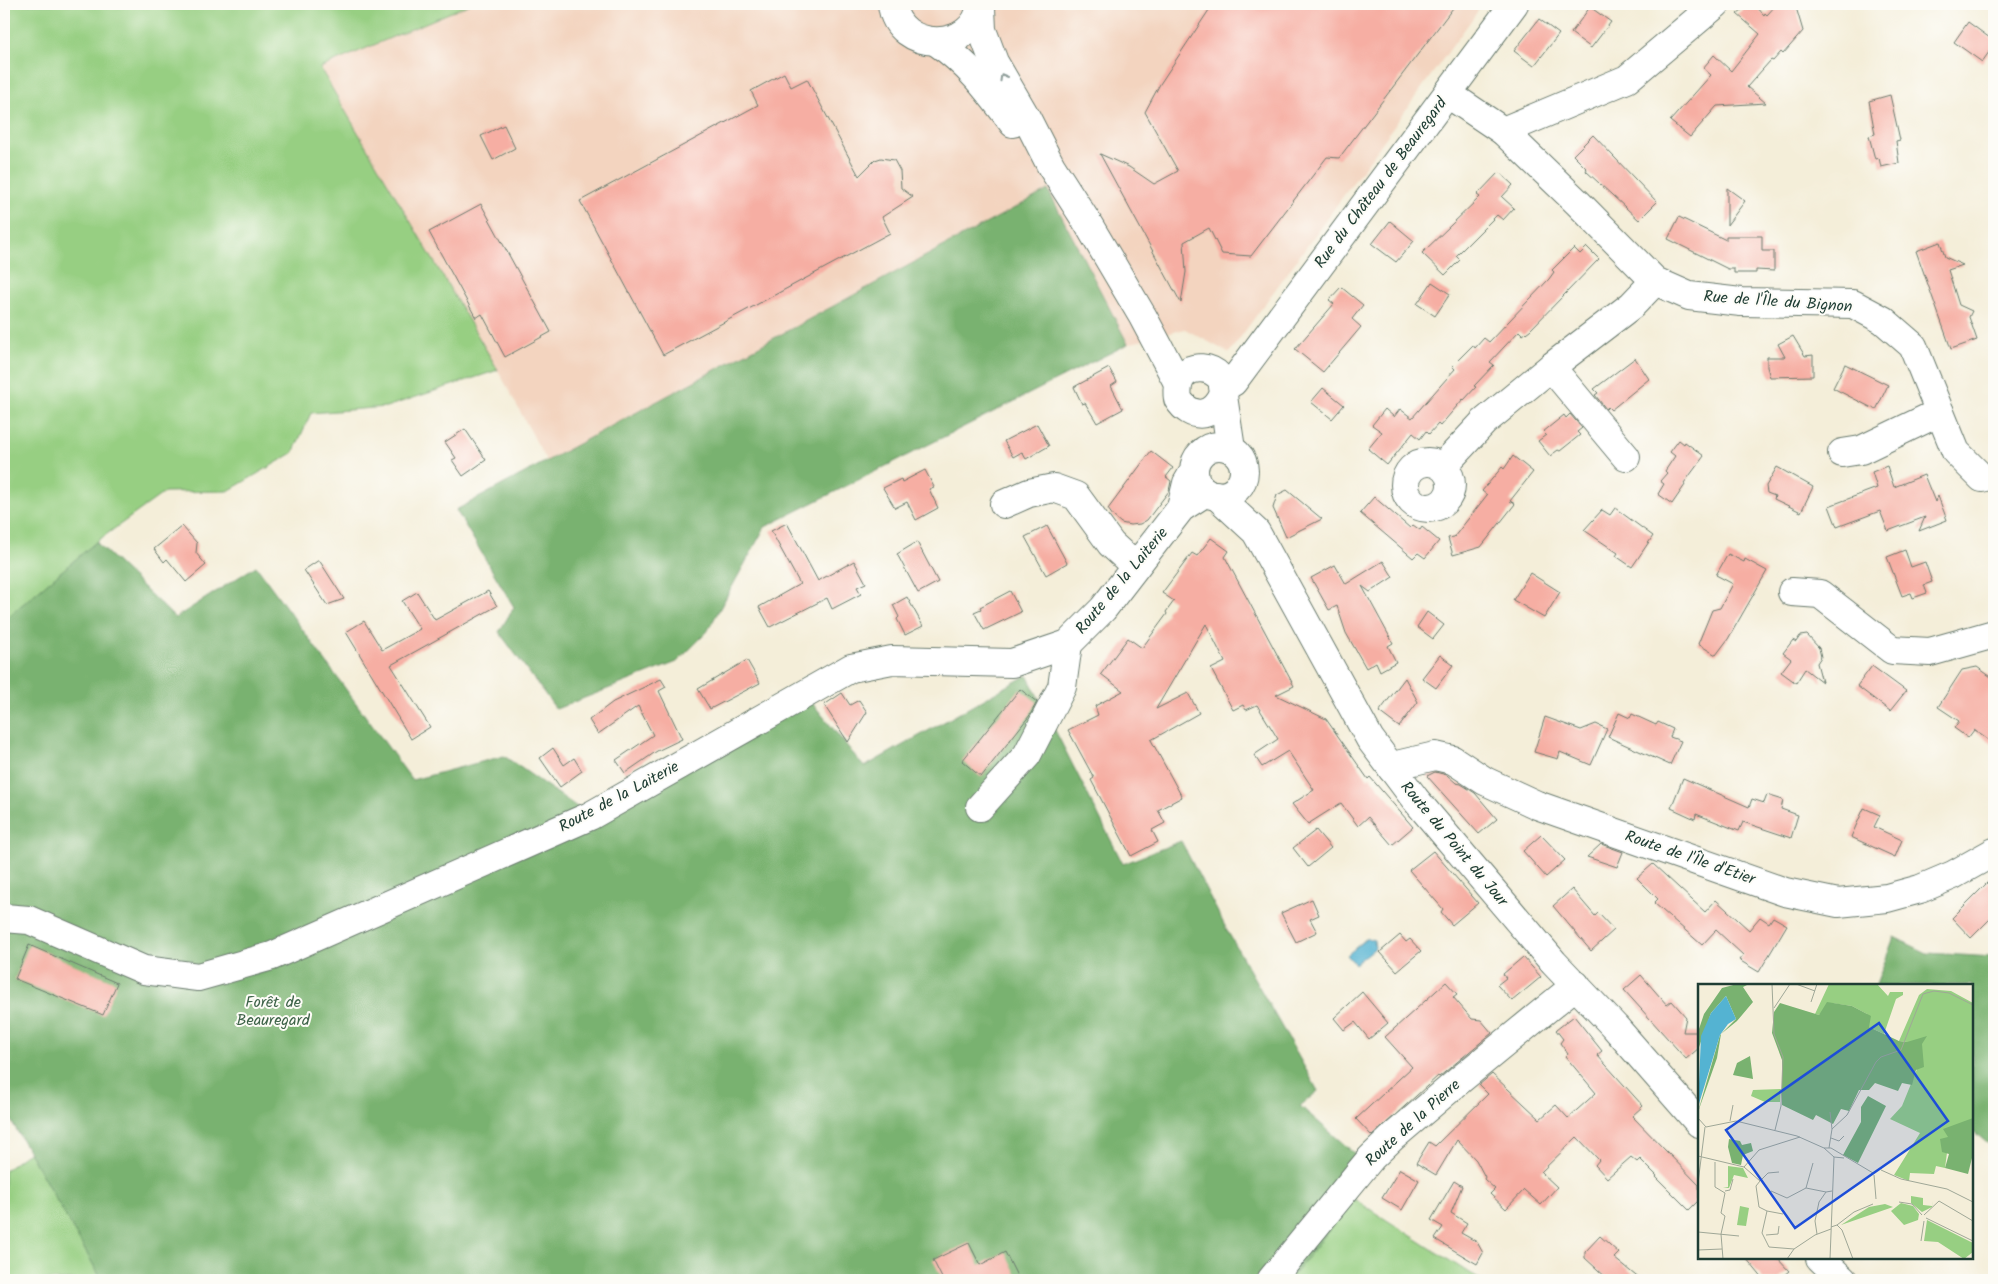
<svg xmlns="http://www.w3.org/2000/svg" width="1998" height="1284" viewBox="0 0 1998 1284" font-family="Kalam,sans-serif">
<rect width="100%" height="100%" fill="#fdfcf7"/>
<filter id="ink" filterUnits="userSpaceOnUse"><feTurbulence type="fractalNoise" baseFrequency=".02" numOctaves="2"/><feDisplacementMap in="SourceGraphic" scale="10" xChannelSelector="R" yChannelSelector="G"/><feConvolveMatrix kernelMatrix="1 2 1 2 8 2 1 2 1" color-interpolation-filters="sRGB"/></filter>
<filter id="wash" filterUnits="userSpaceOnUse"><feTurbulence type="fractalNoise" baseFrequency=".0096" numOctaves="4" result="noise"/><feDisplacementMap in="SourceGraphic" scale="20" xChannelSelector="R" yChannelSelector="G"/><feGaussianBlur stdDeviation="1.12" result="paint"/><feColorMatrix in="noise" values="0 0 0 0 0 0 0 0 0 0 0 0 0 0 0 0 0 1.4 0 .05"/><feComposite in="paint" operator="in"/></filter>
<g filter="url(#wash)">
<rect width="100%" height="100%" fill="#f4eed9"/>
<path fill="#f3d4bf" d="M470 4H1483L1229 353 1185 329 1128 344 1048 190 547 462 498 370 320 68Z"/>
<g fill="#97cf82" stroke="#5b865b">
<path d="M4 4H470L320 68 498 370 386 407 311 413 293 453 228 491 165 492 96 542 4 620Z"/>
<path d="M29 1152 102 1280H4V1171Z"/>
<path d="M1354 1199 1480 1280H1289Z"/>
</g>
<g fill="#79b270" stroke="#4c7852">
<path d="M1048 190 1128 344 765 527 707 632 677 662 556 709 499 632 514 607 456 510Z"/>
<path d="M96 542 175 618 256 566 412 780 504 756 590 816 805 694 864 767 1027 675 1123 864 1181 841 1228 932 1318 1091 1300 1106 1360 1158 1354 1199 1289 1280H102L4 1108V620Z"/>
<path d="M1894 937 1927 953 1994 957V1149L1972 1130V985H1876Z"/>
</g>
<path fill="#54b3d2" stroke="#3a7883" d="M1367 938 1374 940 1375 948 1355 964 1347 955Z"/>
<g id="blocks">
<g fill="#f6aea3">
<path d="M1213 4H1456L1339 158 1327 157 1251 256 1222 254 1209 228 1184 242 1186 272 1181 303 1100 154 1129 167 1154 184 1178 171 1145 112 1160 84Z"/>
<path d="M1749 4H1754L1764 15 1765 13 1767 15 1777 4H1795L1803 31 1783 54 1781 52 1773 61 1771 60 1747 87 1766 103 1717 106 1690 137 1670 121 1711 75 1703 68 1714 55 1731 71 1760 34 1737 14Z"/>
<path d="M1590 7 1611 22 1591 48 1571 33Z"/>
<path d="M1539 19 1559 34 1534 66 1514 51Z"/>
<path d="M1968 22 1994 41V45L1982 62 1954 42Z"/>
<path d="M784 73 791 87 807 79 859 176 875 160 881 158 894 160 900 171 901 188 913 197 882 217 890 233 663 355 580 201 758 105 751 91Z"/>
<path d="M1890 95 1900 140 1896 141 1899 163 1881 167 1879 158 1875 159 1869 136 1875 134 1869 101Z"/>
<path d="M504 125 515 148 493 160 481 136Z"/>
<path d="M1593 135 1657 202 1639 220 1586 171 1587 169 1573 155Z"/>
<path d="M1499 172 1513 185 1502 197 1514 208 1503 220 1497 215 1456 256 1460 260 1445 275 1422 253 1480 197 1477 195Z"/>
<path d="M1727 188 1745 201 1727 225Z"/>
<path d="M481 204 551 332 505 357 482 314 476 318 429 232Z"/>
<path d="M1679 217 1726 240V236H1762V251H1774V271L1756 270V273H1734V269H1728L1668 239Z"/>
<path d="M1390 221 1414 241 1396 262 1372 244Z"/>
<path d="M1940 242 1945 257 1963 265 1948 270 1959 305 1972 311 1969 317 1977 340 1951 349 1916 251Z"/>
<path d="M1587 247 1599 259 1530 330 1523 335 1519 331 1490 362 1494 365 1474 386 1476 387 1464 400 1463 399 1440 426 1438 424 1429 434 1426 431 1420 439 1413 433 1387 465 1368 449 1382 432 1372 425 1385 409 1394 417 1400 409 1412 418 1455 369 1452 366 1473 345 1475 348 1484 338 1489 342 1549 279 1554 272 1552 270 1574 248 1580 254Z"/>
<path d="M1432 282 1450 294 1435 316 1417 304Z"/>
<path d="M1341 287 1363 305 1352 319 1361 327 1323 372 1295 349 1334 304 1329 300Z"/>
<path d="M1793 336 1805 356 1813 355V376L1770 377 1767 367V357H1785L1778 344Z"/>
<path d="M1635 358 1649 379 1611 410 1608 407 1606 409 1595 395 1598 393 1594 389Z"/>
<path d="M1845 364 1888 385 1876 410 1833 388Z"/>
<path d="M1109 368 1117 382 1111 386 1123 409 1097 423 1085 403 1082 404 1074 387Z"/>
<path d="M1323 388 1344 405 1332 419 1311 402Z"/>
<path d="M1570 414 1582 428 1577 432 1580 435 1560 451 1558 450 1550 456 1538 441 1546 435 1543 432 1564 415 1566 418Z"/>
<path d="M1037 424 1049 446 1026 459 1022 452 1013 457 1004 441Z"/>
<path d="M465 429 486 460 463 476 452 460 456 458 445 442Z"/>
<path d="M1679 440 1684 444 1685 442 1704 456 1684 483 1685 485 1672 504 1658 494 1664 484 1660 481 1667 473 1665 471 1675 456 1670 452Z"/>
<path d="M1151 451 1173 468 1166 477 1171 481 1169 491 1147 520 1140 524 1130 525 1121 523 1113 516 1108 509Z"/>
<path d="M1513 456 1533 472 1510 501 1515 504 1481 547 1453 555 1448 538 1454 537 1487 495 1482 491 1502 467 1504 469Z"/>
<path d="M1887 466 1894 487 1924 475 1935 502 1938 496 1947 520 1919 531 1925 517 1888 531 1880 511 1837 527 1829 506 1877 488 1872 472Z"/>
<path d="M1777 467 1813 487 1801 512 1774 499 1775 496 1767 493 1766 486Z"/>
<path d="M925 470 934 487 929 489 938 508 916 520 907 502 895 508 883 488 901 479 902 482Z"/>
<path d="M1287 490 1322 519 1286 537 1273 508 1277 495Z"/>
<path d="M1374 497 1410 528 1413 525 1420 530 1422 527 1439 541 1425 558 1418 553 1413 558 1360 513Z"/>
<path d="M1615 508 1653 536 1632 567 1616 556 1618 553 1584 530 1602 510 1610 515Z"/>
<path d="M787 523 818 581 854 561 866 583 857 587 861 594 832 609 827 598 770 627 759 607 800 584 771 531Z"/>
<path d="M182 526 197 543 196 553 206 565 186 582 167 559 164 562 154 549Z"/>
<path d="M1047 526 1067 563 1046 575 1025 537Z"/>
<path d="M1211 538 1229 551 1225 557 1294 686 1276 695 1326 719 1368 779 1370 777 1413 827 1392 845 1368 817 1358 826 1341 803 1308 824 1292 804 1314 790 1288 751 1262 767 1254 755 1278 739 1257 705 1246 710 1243 705 1233 710 1211 669 1225 662 1206 624 1156 709 1188 693 1199 713 1151 740 1182 797 1158 810 1165 823 1152 830 1158 842 1131 856 1091 780 1094 778 1068 730 1098 715 1095 706 1123 691 1101 674 1128 638 1142 648 1167 614 1166 612 1174 601 1162 593 1192 553 1197 556Z"/>
<path d="M917 542 938 582 918 593 897 554Z"/>
<path d="M1905 550 1911 567 1925 562 1932 582 1924 585 1927 593 1913 598 1911 593 1902 596 1887 557Z"/>
<path d="M1728 554 1744 562 1745 559 1767 571 1728 639 1716 655 1698 644 1712 610 1720 608 1733 584 1716 575Z"/>
<path d="M319 560 344 599 327 605 304 570Z"/>
<path d="M1383 561 1393 577 1370 592 1362 586 1393 643 1388 646 1396 662 1380 671 1376 662 1366 668 1346 633 1337 606 1329 610 1311 578 1335 565 1346 584Z"/>
<path d="M1530 573 1560 592 1544 618 1513 600Z"/>
<path d="M488 591 497 606 391 665 430 727 411 739 346 632 364 621 382 650 420 629 402 601 417 592 435 620Z"/>
<path d="M1010 591 1021 612 984 630 974 612 981 609 980 607Z"/>
<path d="M907 597 923 626 905 635 897 619 899 617 893 605Z"/>
<path d="M1427 612 1444 625 1433 639 1417 627Z"/>
<path d="M1807 635 1819 648 1821 657 1817 663 1822 682 1805 669 1796 683 1781 672 1791 659 1783 653 1793 640 1796 642 1800 636Z"/>
<path d="M1440 655 1453 665 1436 688 1422 678Z"/>
<path d="M747 660 760 683 710 709 698 689Z"/>
<path d="M1872 666 1906 691 1890 711 1857 686Z"/>
<path d="M1977 667 1994 679V744L1974 730 1968 738 1954 728 1959 721 1938 707 1962 670Z"/>
<path d="M1405 678 1418 702 1399 727 1379 712Z"/>
<path d="M661 679 666 687 659 691 682 739 657 751 625 773 616 760 653 735 638 706 598 734 589 720 613 702Z"/>
<path d="M1020 689 1037 702 1030 715 981 777 962 761Z"/>
<path d="M842 693 850 705 859 700 867 712 848 742 824 705Z"/>
<path d="M1619 713 1630 718 1632 714 1656 725 1658 722 1673 729 1670 737 1681 741 1670 765 1608 737Z"/>
<path d="M1545 717 1581 730 1596 724 1607 729 1591 765 1560 752 1558 759 1534 752Z"/>
<path d="M553 748 564 765 574 758 582 771 560 787 540 758Z"/>
<path d="M1435 772 1447 775 1456 783 1461 784 1475 793 1497 819 1479 834 1427 776Z"/>
<path d="M1683 778 1749 807 1752 799 1764 803 1767 795 1783 800 1781 809 1798 815 1791 838 1743 822 1739 831 1696 814 1695 819 1671 808Z"/>
<path d="M1864 808 1880 815 1874 827 1902 840 1895 857 1851 837Z"/>
<path d="M1316 830 1331 848 1308 867 1293 848Z"/>
<path d="M1541 835 1565 860 1546 877 1523 851Z"/>
<path d="M1601 844 1623 852 1617 867 1587 857Z"/>
<path d="M1433 851 1478 903 1452 925 1441 912 1443 909 1409 870Z"/>
<path d="M1653 864 1705 912 1716 900 1749 930 1760 917 1769 923 1773 917 1787 925 1759 972 1739 960 1743 955 1716 930 1702 945 1654 903 1658 899 1637 878Z"/>
<path d="M1994 876V915L1971 938 1952 918Z"/>
<path d="M1572 889 1595 916 1598 913 1614 930 1591 951 1553 906Z"/>
<path d="M1312 899 1319 915 1310 919 1317 932 1296 942 1281 913Z"/>
<path d="M1400 935 1406 942 1410 939 1421 951 1397 971 1380 952Z"/>
<path d="M29 945 117 983 103 1015 15 979Z"/>
<path d="M1523 957 1541 977 1512 1001 1497 985 1506 978 1503 974Z"/>
<path d="M1641 975 1667 1005 1672 1001 1686 1017 1683 1032H1699V1048L1686 1059 1624 990Z"/>
<path d="M1446 982 1457 994 1453 997 1472 1019 1481 1020 1492 1033 1439 1077 1438 1076 1372 1136 1356 1119 1412 1067 1385 1037Z"/>
<path d="M1362 992 1388 1023 1369 1039 1355 1022 1344 1030 1334 1018Z"/>
<path d="M1574 1016 1602 1051 1597 1055 1643 1106 1632 1116 1699 1185V1200L1689 1210 1656 1177 1657 1176 1640 1159 1637 1162 1631 1157 1607 1178 1595 1165 1599 1160 1577 1137 1541 1172 1557 1187 1541 1205 1524 1190 1506 1209 1490 1194 1495 1189 1484 1179 1485 1177 1476 1160 1457 1140 1436 1175 1416 1163 1429 1142 1435 1146 1488 1094 1479 1085 1492 1074 1540 1119 1556 1105 1568 1118 1596 1093 1565 1056 1568 1054 1560 1043 1563 1039 1556 1030Z"/>
<path d="M1400 1169 1419 1180 1402 1210 1382 1198Z"/>
<path d="M1454 1181 1462 1186 1451 1213 1467 1223 1461 1233 1477 1242 1483 1253 1477 1264 1435 1239 1443 1227 1431 1220Z"/>
<path d="M1600 1236 1619 1253 1614 1258 1641 1280H1609L1585 1258V1252Z"/>
<path d="M969 1243 980 1265 1005 1252 1019 1280H943L933 1260Z"/>
<path d="M1746 1258H1777L1789 1271 1778 1280H1764Z"/>
</g>
</g>
</g>
<g filter="url(#ink)">
<use href="#blocks" fill-opacity="0" stroke="#6a7b6e" stroke-width="1"/>
<g fill="none" stroke-linecap="round" stroke-linejoin="round">
<defs>
<g id="minor">
<path d="M1448 94 1503 131 1627 79 1716 4"/>
<path d="M1503 131 1578 203 1655 281 1689 296 1741 302 1853 304 1883 320 1913 346 1956 452 1982 478"/>
<path d="M1551 367 1626 457"/>
<path d="M1223 387 1233 382 1514 4"/>
<path d="M1842 453 1861 450 1940 412"/>
<circle cx="1428" cy="485" r="23"/>
<path d="M1443 466 1484 422 1551 367 1632 305 1655 281"/>
<path d="M1004 504 1029 493 1054 488 1076 496 1111 544 1135 566"/>
<path d="M1181 508 1187 483 1194 471"/>
<path d="M1792 592 1820 594 1892 650 1930 652 1994 634"/>
<path d="M1392 769 1401 764 1435 756 1453 760 1485 781 1537 805 1785 892 1838 903 1887 898 1920 889 1953 875 1994 852"/>
<path d="M980 807 1027 755 1062 687 1068 644"/>
<path d="M4 918 29 920 144 970 198 977 272 956 590 816 851 668 892 660 1012 663 1068 644 1103 609 1181 508 1206 492"/>
<path d="M1271 1280 1371 1158 1394 1136 1461 1079 1576 985"/>
</g>
<g id="major">
<path d="M892 4C897 53 976 54 981 4"/>
<path d="M981 8 982 30 994 62 1026 117 1051 166 1087 222 1143 317 1178 383"/>
<path d="M938 43C969 64 990 93 1013 123"/>
<path d="M1223 396C1213 418 1191 420 1178 399 1171 353 1233 364 1223 396L1231 449"/>
<circle cx="1219" cy="471" r="25"/>
<path d="M1216 495 1256 532 1370 739 1415 799 1554 963 1615 1027 1699 1123"/>
<path d="M1820 1258 1843 1280"/>
</g>
</defs>
<use href="#minor" stroke="#6a7b6e" stroke-width="30"/>
<use href="#major" stroke="#6a7b6e" stroke-width="30"/>
<use href="#minor" stroke="#fff" stroke-width="28"/>
<use href="#major" stroke="#fff" stroke-width="28"/>
</g>
<defs><path id="oneway-chevron" d="M-2-3.5L2.5 0L-2 3.5" fill="none" stroke-width="1.6" stroke-linecap="round" stroke-linejoin="round" transform="scale(1.25)"/></defs>
<use stroke="#8f9e9a" href="#oneway-chevron" transform="translate(1003 77) rotate(-120)"/>
</g>
<g text-anchor="middle" dominant-baseline="central" stroke-width="4" stroke-linejoin="round" paint-order="stroke">
<g font-size="16" fill="#1f3d34" stroke="#fdfcf7">
<text transform="translate(1381 183) rotate(-53)">Rue du Château de Beauregard</text>
<text transform="translate(1778 302) rotate(4)">Rue de l'Île du Bignon</text>
<text transform="translate(1122 581) rotate(-50)">Route de la Laiterie</text>
<text transform="translate(619 797) rotate(-28)">Route de la Laiterie</text>
<text transform="translate(1454 844) rotate(50)">Route du Point du Jour</text>
<text transform="translate(1690 858) rotate(19)">Route de l'Île d'Etier</text>
<text transform="translate(1413 1123) rotate(-42)">Route de la Pierre</text>
</g>
<g font-size="16" fill="#3d6248" stroke="#fdfcf7">
<text x="273" y="1002">Forêt de<tspan x="273" dy="18">Beauregard</tspan></text>
</g>
</g>
<g transform="translate(1698 984)">
<rect width="275" height="275" fill="#f4eed9"/>
<path d="M131 0H179L190 12 192 8H205V11L198 15 186 50 171 43 169 30 154 22 133 19 121 31 117 30ZM229 5 253 7 275 19V134L251 153 247 184 238 182 236 190 212 189 211 197 196 191 222 149 192 135 204 122 219 85 209 58 201 57 221 11ZM83 105 82 118H67L53 112 55 106ZM30 182 45 184 50 194 36 191 31 204H25L30 203ZM213 212 225 214V221L234 222 235 217 234 223 224 228 213 219ZM203 219 215 222 221 230 220 236 206 241 193 227ZM187 220 195 223 143 241 171 223ZM42 222 51 224 48 242 39 241ZM229 236 275 259V268L266 275 240 258 226 257Z" fill="#97cf82"/>
<path d="M39 0H51L45 3 55 18 39 37 23 50 19 74 0 128 22 51 38 35 28 12 13 29 0 66V48L6 30 24 4ZM129 18 154 22 173 32 171 43 201 57 209 58 229 52 224 60 226 83 218 86 214 101 204 99 200 107 177 99 171 106H161L151 127 143 125 135 140 118 131 115 136 84 121V76L74 49 76 28 82 19 121 31ZM52 72 55 95 35 91 39 79ZM170 112 188 122 160 179 145 171 163 138V123ZM275 134V170L270 190 247 184 251 170 244 168 242 155 250 153 245 145ZM31 155 42 157 44 161 53 159 55 167 45 171 43 181 34 179 30 163Z" fill="#79b270"/>
<path d="M28 12 38 35 30 40 22 51 0 123 3 52 13 29Z" fill="#54b3d2"/>
<path fill="none" stroke="#9fa797" stroke-width="1" d="M74 0 76 50 85 73 83 122 77 146M98 0 117 7M113 18 119 0M76 24 92 0M132 128 134 145M0 134 8 143 38 137 99 152 126 164 136 173 146 174M32 137 35 121M133 154 141 157 146 152M126 164H133L175 189M131 164 134 145 149 131 178 78 183 73 203 66 225 10 236 7 251 9 275 21M0 172 46 183 61 166 102 153M17 178V203L27 209 23 229 27 232 23 250 25 275M46 183 62 197 58 202 61 223 69 227 64 249 71 263M183 186 203 195 249 205 275 218M176 191 178 215M62 197 70 189 81 188M0 199 7 143M108 204 115 179M27 207 32 206 35 195M73 207 89 214 108 204 128 208M201 218 214 220 224 231M69 227 85 230M226 231 241 217 275 237M228 234 275 257M139 241 156 228 175 220M133 243 139 241 144 246 155 275M0 248 41 252M119 250 117 237 121 218 128 208 134 207M68 251 80 250 81 242M223 257 226 237M71 263 96 265M0 266 24 265M89 275 96 265 117 251 133 245M132 275 136 173"/>
<path fill="#1d4ed8" fill-opacity="0.15" stroke="#1d4ed8" stroke-width="2.5" d="M181 39 250 137 97 244 28 146Z"/>
<rect width="275" height="275" fill="none" stroke="#1f3d34" stroke-width="2.5"/>
</g>
<rect width="1998" height="1284" fill="none" stroke="#fdfcf7" stroke-width="20"/>
</svg>
